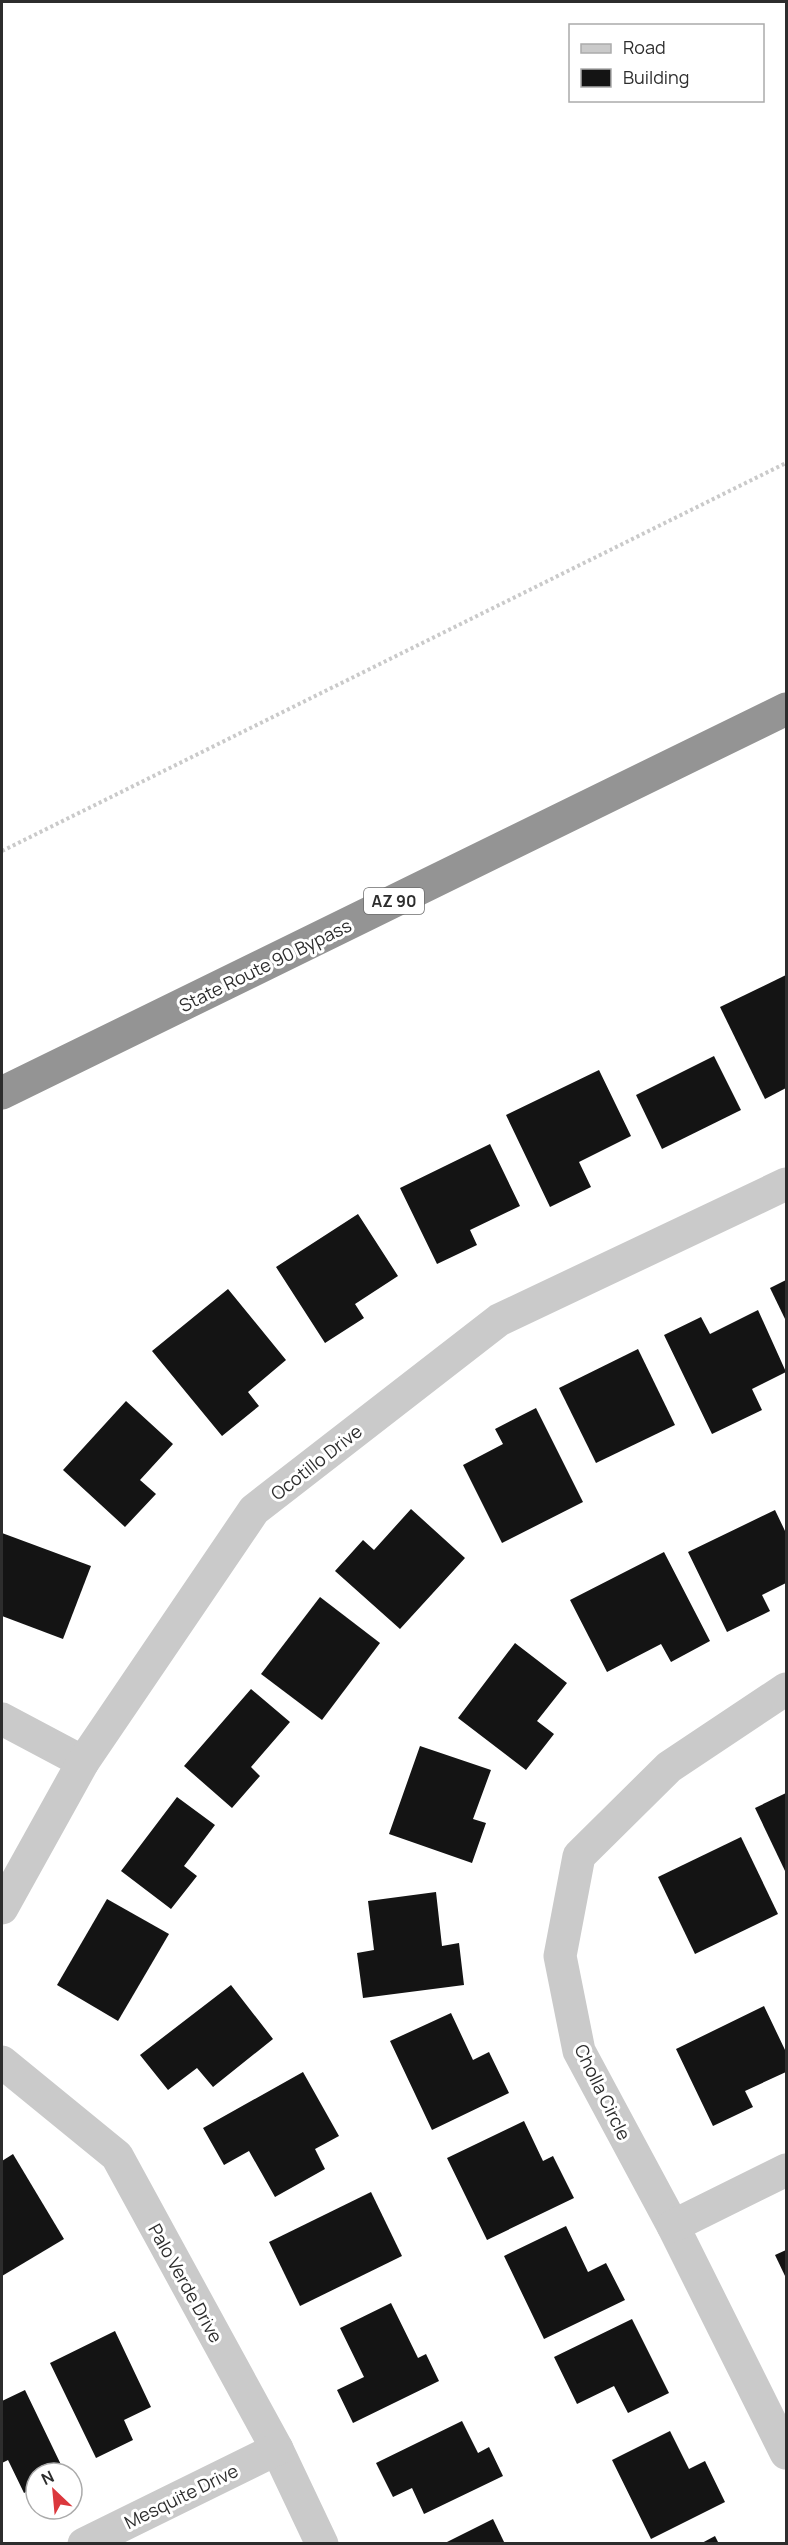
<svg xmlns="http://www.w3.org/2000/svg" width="788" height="2545" viewBox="0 0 788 2545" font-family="Manrope,sans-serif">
<rect width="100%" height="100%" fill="#fff"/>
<g fill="#141414">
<path d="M786 975V1088L765 1099 720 1007Z"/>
<path d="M714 1056 741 1110 662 1149 636 1095Z"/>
<path d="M599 1070 631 1136 579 1162 591 1187 550 1207 506 1115Z"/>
<path d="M490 1144 520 1206 470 1230 477 1245 437 1264 400 1188Z"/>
<path d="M358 1214 398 1276 355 1304 364 1318 325 1343 276 1267Z"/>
<path d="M786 1280V1321L770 1288Z"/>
<path d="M228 1289 286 1360 248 1392 259 1406 222 1436 152 1351Z"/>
<path d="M758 1310 786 1372 752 1389 762 1410 712 1434 664 1335 701 1317 710 1334Z"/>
<path d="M638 1349 675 1425 596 1463 559 1388Z"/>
<path d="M126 1401 173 1444 140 1480 156 1494 125 1527 63 1470Z"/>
<path d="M536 1408 583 1502 502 1543 463 1465 503 1444 495 1429Z"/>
<path d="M411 1509 465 1558 400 1629 335 1571 363 1540 374 1550Z"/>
<path d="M775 1510 786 1533V1583L762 1595 770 1611 727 1632 688 1552Z"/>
<path d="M2 1533 91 1566 63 1639 2 1616Z"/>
<path d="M664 1552 710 1641 671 1662 661 1644 607 1672 570 1600Z"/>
<path d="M320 1597 380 1643 322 1720 261 1674Z"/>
<path d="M515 1643 567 1683 537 1721 554 1734 526 1770 458 1718Z"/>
<path d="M251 1689 290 1722 251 1767 260 1776 232 1808 184 1766Z"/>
<path d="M420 1746 491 1770 473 1819 486 1823 472 1863 389 1834Z"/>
<path d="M786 1793V1873L755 1808Z"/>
<path d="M177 1797 215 1825 184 1866 197 1876 171 1909 121 1871Z"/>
<path d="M741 1837 778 1914 695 1954 658 1877Z"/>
<path d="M436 1892 442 1946 459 1943 464 1985 363 1998 357 1953 374 1950 368 1901Z"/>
<path d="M107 1899 169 1934 118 2021 57 1985Z"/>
<path d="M231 1985 273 2039 213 2087 197 2068 168 2090 140 2055Z"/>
<path d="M764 2006 786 2052V2072L745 2091 753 2107 713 2126 676 2049Z"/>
<path d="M451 2013 473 2060 489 2052 509 2093 432 2130 390 2041Z"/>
<path d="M303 2072 339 2136 315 2149 325 2169 275 2197 249 2151 224 2165 203 2128Z"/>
<path d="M524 2121 543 2161 553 2156 574 2198 487 2240 447 2158Z"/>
<path d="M13 2154 64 2239 2 2276V2161Z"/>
<path d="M371 2192 402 2256 300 2306 269 2242Z"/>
<path d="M566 2226 588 2272 606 2263 625 2300 544 2339 504 2256Z"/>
<path d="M786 2250V2278L775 2255Z"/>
<path d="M391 2303 418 2358 426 2354 439 2381 353 2423 337 2390 364 2377 340 2328Z"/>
<path d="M632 2319 669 2393 628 2413 614 2386 577 2404 554 2357Z"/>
<path d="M115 2331 151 2407 124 2420 133 2440 96 2458 50 2363Z"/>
<path d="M25 2390 65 2473H36V2487L24 2493 8 2460 2 2463V2401Z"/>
<path d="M462 2421 478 2453 489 2447 503 2476 424 2514 412 2488 393 2497 376 2463Z"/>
<path d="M670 2431 689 2469 705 2461 725 2502 651 2539 612 2460Z"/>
<path d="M493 2519 505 2544H443Z"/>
<path d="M715 2536 719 2544H700Z"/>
</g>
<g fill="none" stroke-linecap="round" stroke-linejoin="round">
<path stroke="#cacaca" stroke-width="4" stroke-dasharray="3 3" stroke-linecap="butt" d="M2 851 786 463"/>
<g stroke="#cacaca" stroke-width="33">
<path d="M786 1689 669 1767 579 1856 560 1956 579 2051 673 2226 786 2453"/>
<path d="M2 1719 83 1762"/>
<path d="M2 1908 83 1762 254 1510 499 1320 786 1184"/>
<path d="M2 2062 117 2156 277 2449 322 2544"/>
<path d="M673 2226 786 2170"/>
<path d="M84 2544 277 2449"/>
</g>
<path stroke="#949494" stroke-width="33" d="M2 1093 786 709"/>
</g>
<g text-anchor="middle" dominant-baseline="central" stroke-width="6" stroke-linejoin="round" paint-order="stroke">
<rect fill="#fff" stroke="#6c6c6c" stroke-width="1.5" x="364" y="888" width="60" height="26" rx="4.5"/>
<g font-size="16" font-weight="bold" fill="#2d2d2d">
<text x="394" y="901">AZ 90</text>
</g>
<g font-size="18" fill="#2d2d2d" stroke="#fff">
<text transform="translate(265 965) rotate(-26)">State Route 90 Bypass</text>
<text transform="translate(316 1462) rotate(-38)">Ocotillo Drive</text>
<text transform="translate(603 2092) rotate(64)">Cholla Circle</text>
<text transform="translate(186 2283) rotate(61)">Palo Verde Drive</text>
<text transform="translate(181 2496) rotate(-26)">Mesquite Drive</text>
</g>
</g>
<rect width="788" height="2545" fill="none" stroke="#2d2d2d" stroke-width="6"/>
<rect x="569" y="24" width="195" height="78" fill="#ffffff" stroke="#ababab" stroke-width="1.5"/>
<rect x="581" y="44" width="30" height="9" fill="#cacaca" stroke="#ababab" stroke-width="1.5"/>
<text x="623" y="54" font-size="18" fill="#2d2d2d">Road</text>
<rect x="581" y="69" width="30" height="18" fill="#141414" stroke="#ababab" stroke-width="1.5"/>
<text x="623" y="84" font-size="18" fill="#2d2d2d">Building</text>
<g transform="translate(54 2491) rotate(334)"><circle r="28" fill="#ffffff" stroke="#ababab" stroke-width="1.5"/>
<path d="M0-4.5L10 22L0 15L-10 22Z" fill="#db383d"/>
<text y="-9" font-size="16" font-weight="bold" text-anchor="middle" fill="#2d2d2d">N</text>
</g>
</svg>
